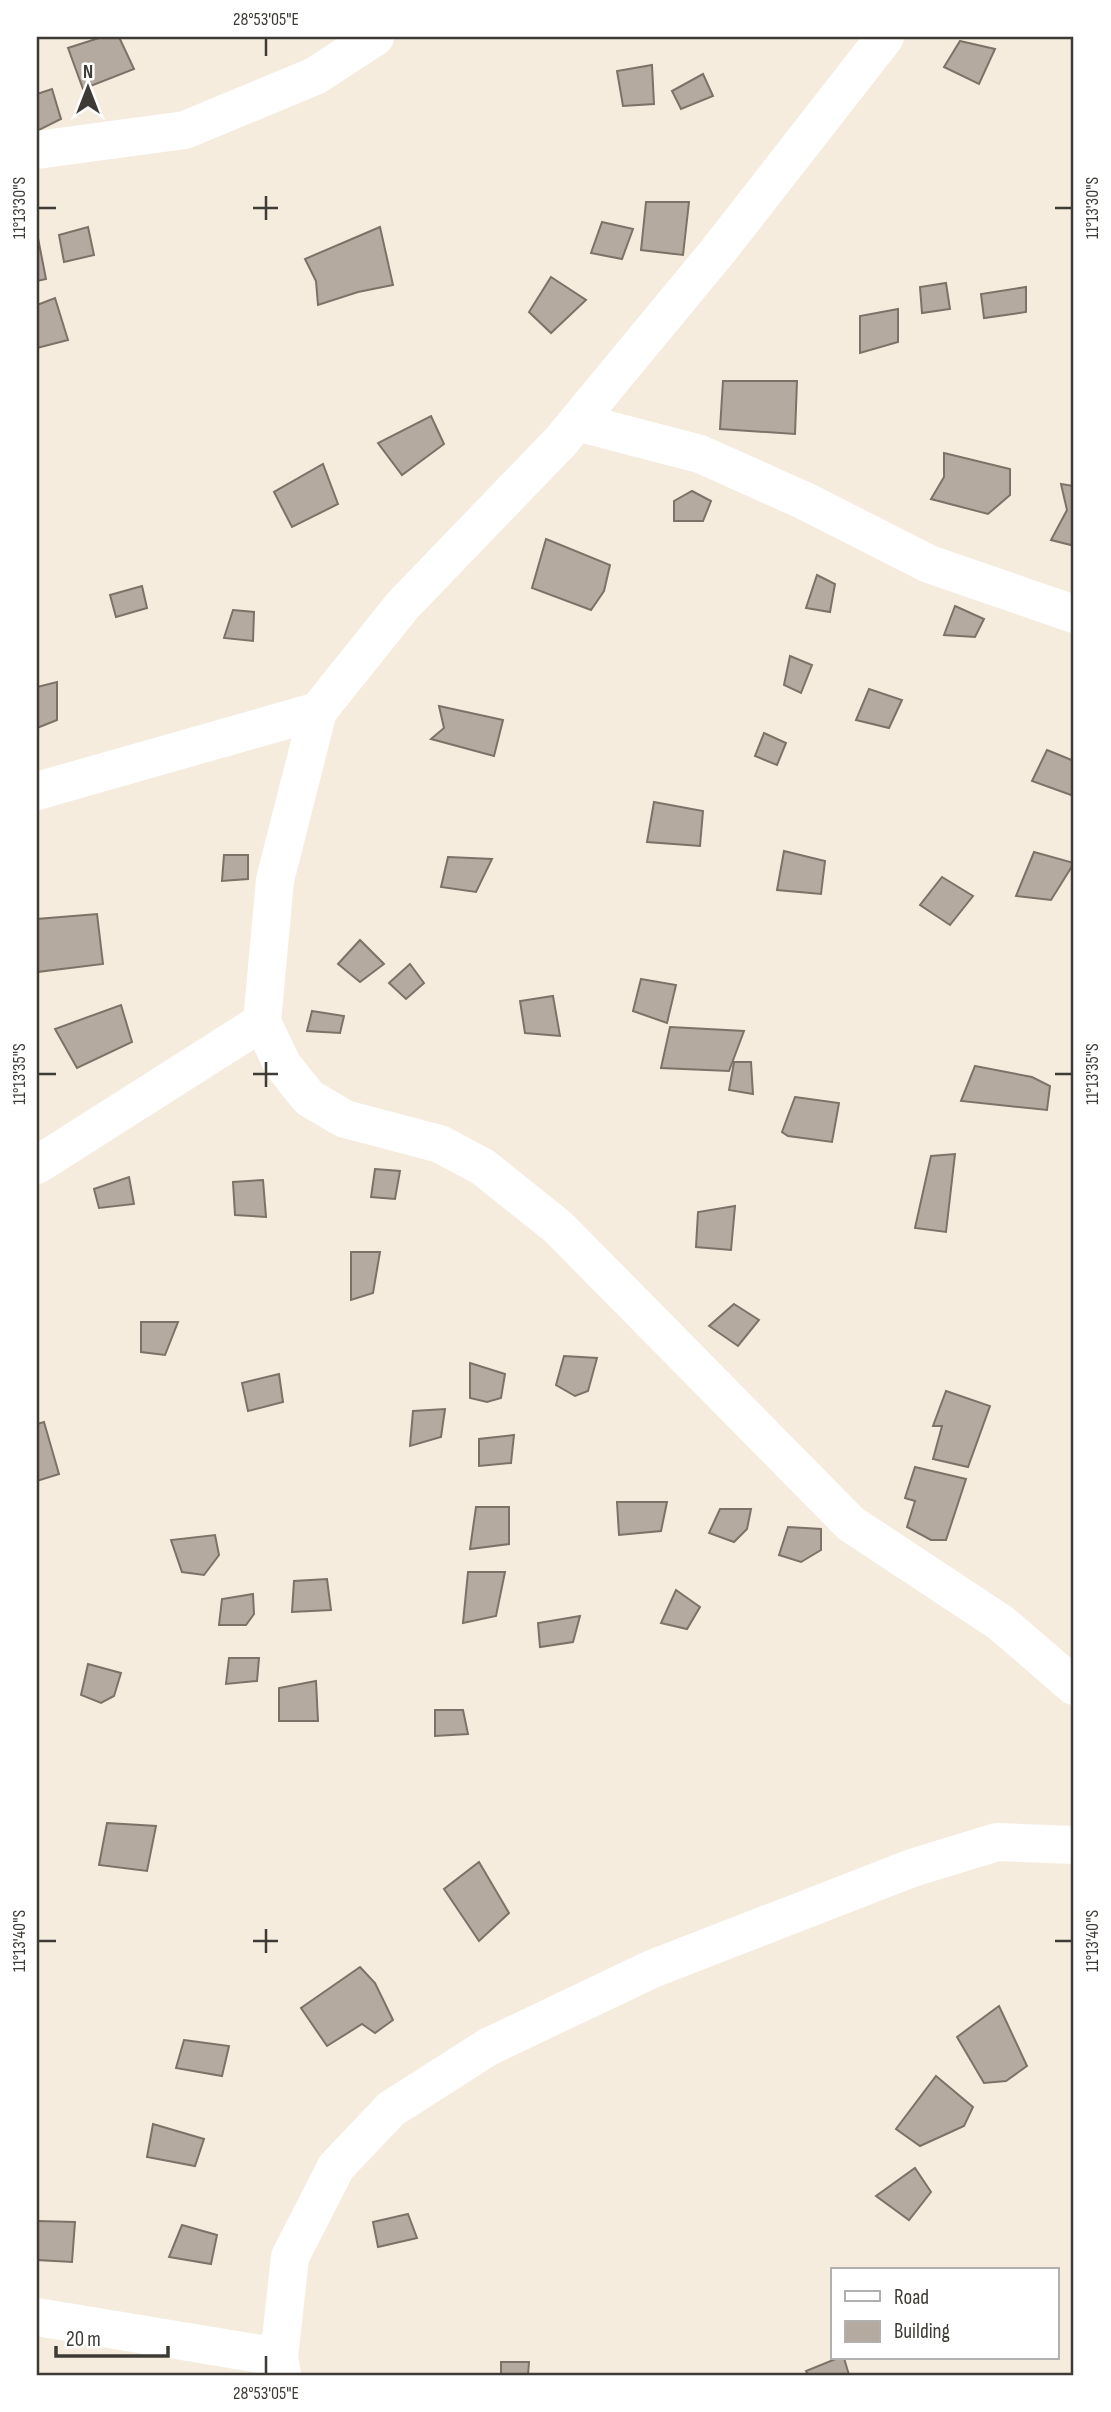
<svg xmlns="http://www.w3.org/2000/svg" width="1111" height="2412" viewBox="0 0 1111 2412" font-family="'Sofia Sans Condensed',sans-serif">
<rect width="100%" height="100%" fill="#f5ecde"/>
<g fill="#b5aa9f" stroke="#7d7267" stroke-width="2">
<path d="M102 37H119L134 69 83 89 68 48Z"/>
<path d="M960 41 995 49 979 84 944 67Z"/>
<path d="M652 65 654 104 623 106 617 71Z"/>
<path d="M703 74 713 96 681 109 672 91Z"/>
<path d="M52 89 61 119 37 131V94Z"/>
<path d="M646 202H689L683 255 641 250Z"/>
<path d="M602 222 633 229 622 259 591 253Z"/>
<path d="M88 227 94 255 64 262 59 235Z"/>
<path d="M380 227 393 285 358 292 318 305 316 281 305 259Z"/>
<path d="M37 233 46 279 37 281Z"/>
<path d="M551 277 586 300 551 333 529 312Z"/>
<path d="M946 283 950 309 922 313 920 287Z"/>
<path d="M1026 287V312L984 318 981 294Z"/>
<path d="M55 298 68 340 37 348V305Z"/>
<path d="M898 309V342L860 353V316Z"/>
<path d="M723 381H797L795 434 720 429Z"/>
<path d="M431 416 444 444 402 475 378 443Z"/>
<path d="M944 453 1010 469V495L988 514 931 499 944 477Z"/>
<path d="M323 464 338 504 292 527 274 492Z"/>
<path d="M1061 484 1074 486V540L1071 545 1051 540 1067 510Z"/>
<path d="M692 491 711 501 703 521H674V501Z"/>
<path d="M546 539 610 565 604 591 591 610 532 588Z"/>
<path d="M817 575 835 584 830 612 806 608Z"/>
<path d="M142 586 147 608 116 617 110 595Z"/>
<path d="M955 606 984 619 975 637 944 635Z"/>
<path d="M233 610 254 612 253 641 224 638Z"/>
<path d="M790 656 812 665 801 693 784 685Z"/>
<path d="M57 682V720L37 728V687Z"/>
<path d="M869 689 902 700 889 728 856 720Z"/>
<path d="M439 706 503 720 494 756 431 739 444 728Z"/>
<path d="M764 733 786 743 777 765 755 756Z"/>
<path d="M1047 750 1074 761V796L1032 781Z"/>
<path d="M654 802 703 811 700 846 647 842Z"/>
<path d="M784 851 825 861 821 894 777 890Z"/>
<path d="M1034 852 1074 863 1051 900 1016 896Z"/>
<path d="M224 855H248V879L222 881Z"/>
<path d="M448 857 492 859 476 892 441 887Z"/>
<path d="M942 877 973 896 950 925 920 905Z"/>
<path d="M97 914 103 964 37 972V919Z"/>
<path d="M360 940 384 964 360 982 338 964Z"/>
<path d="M410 964 424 983 406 999 389 983Z"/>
<path d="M641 979 676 985 667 1023 633 1011Z"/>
<path d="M553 996 560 1036 525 1033 520 1001Z"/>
<path d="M121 1005 132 1042 77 1068 55 1029Z"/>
<path d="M312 1011 344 1016 340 1033 307 1031Z"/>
<path d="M670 1027 744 1031 729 1071 661 1068Z"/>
<path d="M734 1062H751L753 1094 729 1090Z"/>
<path d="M975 1066 1032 1077 1050 1086 1047 1110 961 1101Z"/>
<path d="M795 1097 839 1103 832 1142 788 1136 782 1132Z"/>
<path d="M955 1154 946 1232 915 1228 931 1156Z"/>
<path d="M375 1169 400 1171 395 1199 371 1197Z"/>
<path d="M129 1177 134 1204 99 1208 94 1189Z"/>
<path d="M263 1180 266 1217 235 1215 233 1182Z"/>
<path d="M735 1206 731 1250 696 1247 698 1212Z"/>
<path d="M351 1252H380L373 1293 351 1300Z"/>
<path d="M734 1304 759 1320 738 1346 709 1326Z"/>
<path d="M141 1322H178L165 1355 141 1352Z"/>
<path d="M564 1356 597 1358 588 1391 575 1396 556 1385Z"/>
<path d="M470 1363 505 1374 501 1398 487 1402 470 1398Z"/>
<path d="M279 1374 283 1402 248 1411 242 1383Z"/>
<path d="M946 1391 990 1406 968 1467 933 1459 942 1426H933Z"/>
<path d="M445 1409 441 1437 410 1446 413 1411Z"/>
<path d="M44 1422 59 1474 37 1481V1424Z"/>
<path d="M514 1435 511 1463 479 1466V1439Z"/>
<path d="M915 1467 966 1479 946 1540H931L907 1527 915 1501 905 1498Z"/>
<path d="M617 1502H667L661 1531 619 1535Z"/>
<path d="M476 1507H509V1544L470 1549Z"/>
<path d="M720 1509H751L747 1529 734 1542 709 1533Z"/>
<path d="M788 1527 821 1529V1550L801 1562 779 1555Z"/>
<path d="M215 1535 219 1555 204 1575 182 1572 171 1540Z"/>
<path d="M468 1572H505L496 1616 463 1623Z"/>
<path d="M327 1579 331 1610 292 1612 294 1581Z"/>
<path d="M676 1590 700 1607 687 1629 661 1623Z"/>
<path d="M253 1594 254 1614 246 1625H219L222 1599Z"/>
<path d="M580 1616 573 1642 540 1647 538 1623Z"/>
<path d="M229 1658H259L257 1681 226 1684Z"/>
<path d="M88 1664 121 1673 114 1696 101 1703 81 1695Z"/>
<path d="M316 1681 318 1721H279V1688Z"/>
<path d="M435 1710H463L468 1734 435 1736Z"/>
<path d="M107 1823 156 1826 147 1871 99 1865Z"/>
<path d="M479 1862 509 1913 479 1941 444 1889Z"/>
<path d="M360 1967 375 1983 393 2020 375 2033 362 2024 327 2046 301 2008Z"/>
<path d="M999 2006 1027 2066 1006 2081 984 2083 957 2037Z"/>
<path d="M184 2040 229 2046 222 2076 176 2068Z"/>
<path d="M936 2076 973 2107 964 2126 920 2146 896 2129Z"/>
<path d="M153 2124 204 2139 195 2166 147 2157Z"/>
<path d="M915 2168 931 2192 909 2220 876 2196Z"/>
<path d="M408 2214 417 2238 378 2247 373 2222Z"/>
<path d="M37 2221 75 2222 72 2262 37 2260Z"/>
<path d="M182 2225 217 2235 211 2264 169 2257Z"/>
<path d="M838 2358H844L849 2375H808L806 2371Z"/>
<path d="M501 2362H529L528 2375H501Z"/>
</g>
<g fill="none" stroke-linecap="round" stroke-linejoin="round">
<g stroke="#fff" stroke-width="38">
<path d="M885 37 718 251 561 441 403 605 318 711 275 880 262 1022 282 1064 309 1098 345 1119 440 1144 483 1167 558 1227 851 1524 1001 1623 1074 1686"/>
<path d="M37 150 185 130 315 76 375 37"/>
<path d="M577 422 700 454 805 501 929 564 1074 614"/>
<path d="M37 791 318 711"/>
<path d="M37 1165 262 1022"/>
<path d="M37 2317 279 2357"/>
<path d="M282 2375 279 2357 290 2257 336 2167 391 2109 488 2047 652 1969 912 1868 997 1842 1074 1845"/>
</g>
</g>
<path fill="none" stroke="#3e3a35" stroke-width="2.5" d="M266 38V56M266 196V220M38 208H56M253 208H278M1055 208H1072M266 1062V1087M38 1074H56M253 1074H278M1055 1074H1072M266 1929V1953M38 1941H56M253 1941H278M1055 1941H1072M266 2356V2374"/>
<rect width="1111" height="2412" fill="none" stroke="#ffffff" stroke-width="77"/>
<rect x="831" y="2268" width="228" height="91" fill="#ffffff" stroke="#b2b0ae" stroke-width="2"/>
<rect x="845" y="2291" width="35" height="10" fill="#ffffff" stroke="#b2b0ae" stroke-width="2"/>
<text x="894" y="2304" font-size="21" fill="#3e3a35">Road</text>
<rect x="845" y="2321" width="35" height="21" fill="#b5aa9f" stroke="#b2b0ae" stroke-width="2"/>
<text x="894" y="2338" font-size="21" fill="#3e3a35">Building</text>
<g transform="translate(88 88)" stroke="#ffffff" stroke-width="5" paint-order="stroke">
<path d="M0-5L12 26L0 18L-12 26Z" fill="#3e3a35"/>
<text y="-10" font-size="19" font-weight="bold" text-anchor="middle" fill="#3e3a35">N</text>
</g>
<path d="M56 2346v10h112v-10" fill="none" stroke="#3e3a35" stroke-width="3.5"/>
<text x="66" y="2346" font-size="21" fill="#3e3a35" stroke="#ffffff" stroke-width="5" paint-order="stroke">20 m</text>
<rect x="38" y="38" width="1034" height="2336" fill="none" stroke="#3e3a35" stroke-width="2.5"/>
<g font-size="18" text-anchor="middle" fill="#3e3a35">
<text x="266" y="25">28°53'05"E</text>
<text transform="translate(19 208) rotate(-90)" y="6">11°13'30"S</text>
<text transform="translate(1092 208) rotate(-90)" y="6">11°13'30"S</text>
<text transform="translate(19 1074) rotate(-90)" y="6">11°13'35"S</text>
<text transform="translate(1092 1074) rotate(-90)" y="6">11°13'35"S</text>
<text transform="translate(19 1941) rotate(-90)" y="6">11°13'40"S</text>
<text transform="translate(1092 1941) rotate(-90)" y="6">11°13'40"S</text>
<text x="266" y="2399">28°53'05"E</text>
</g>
</svg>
